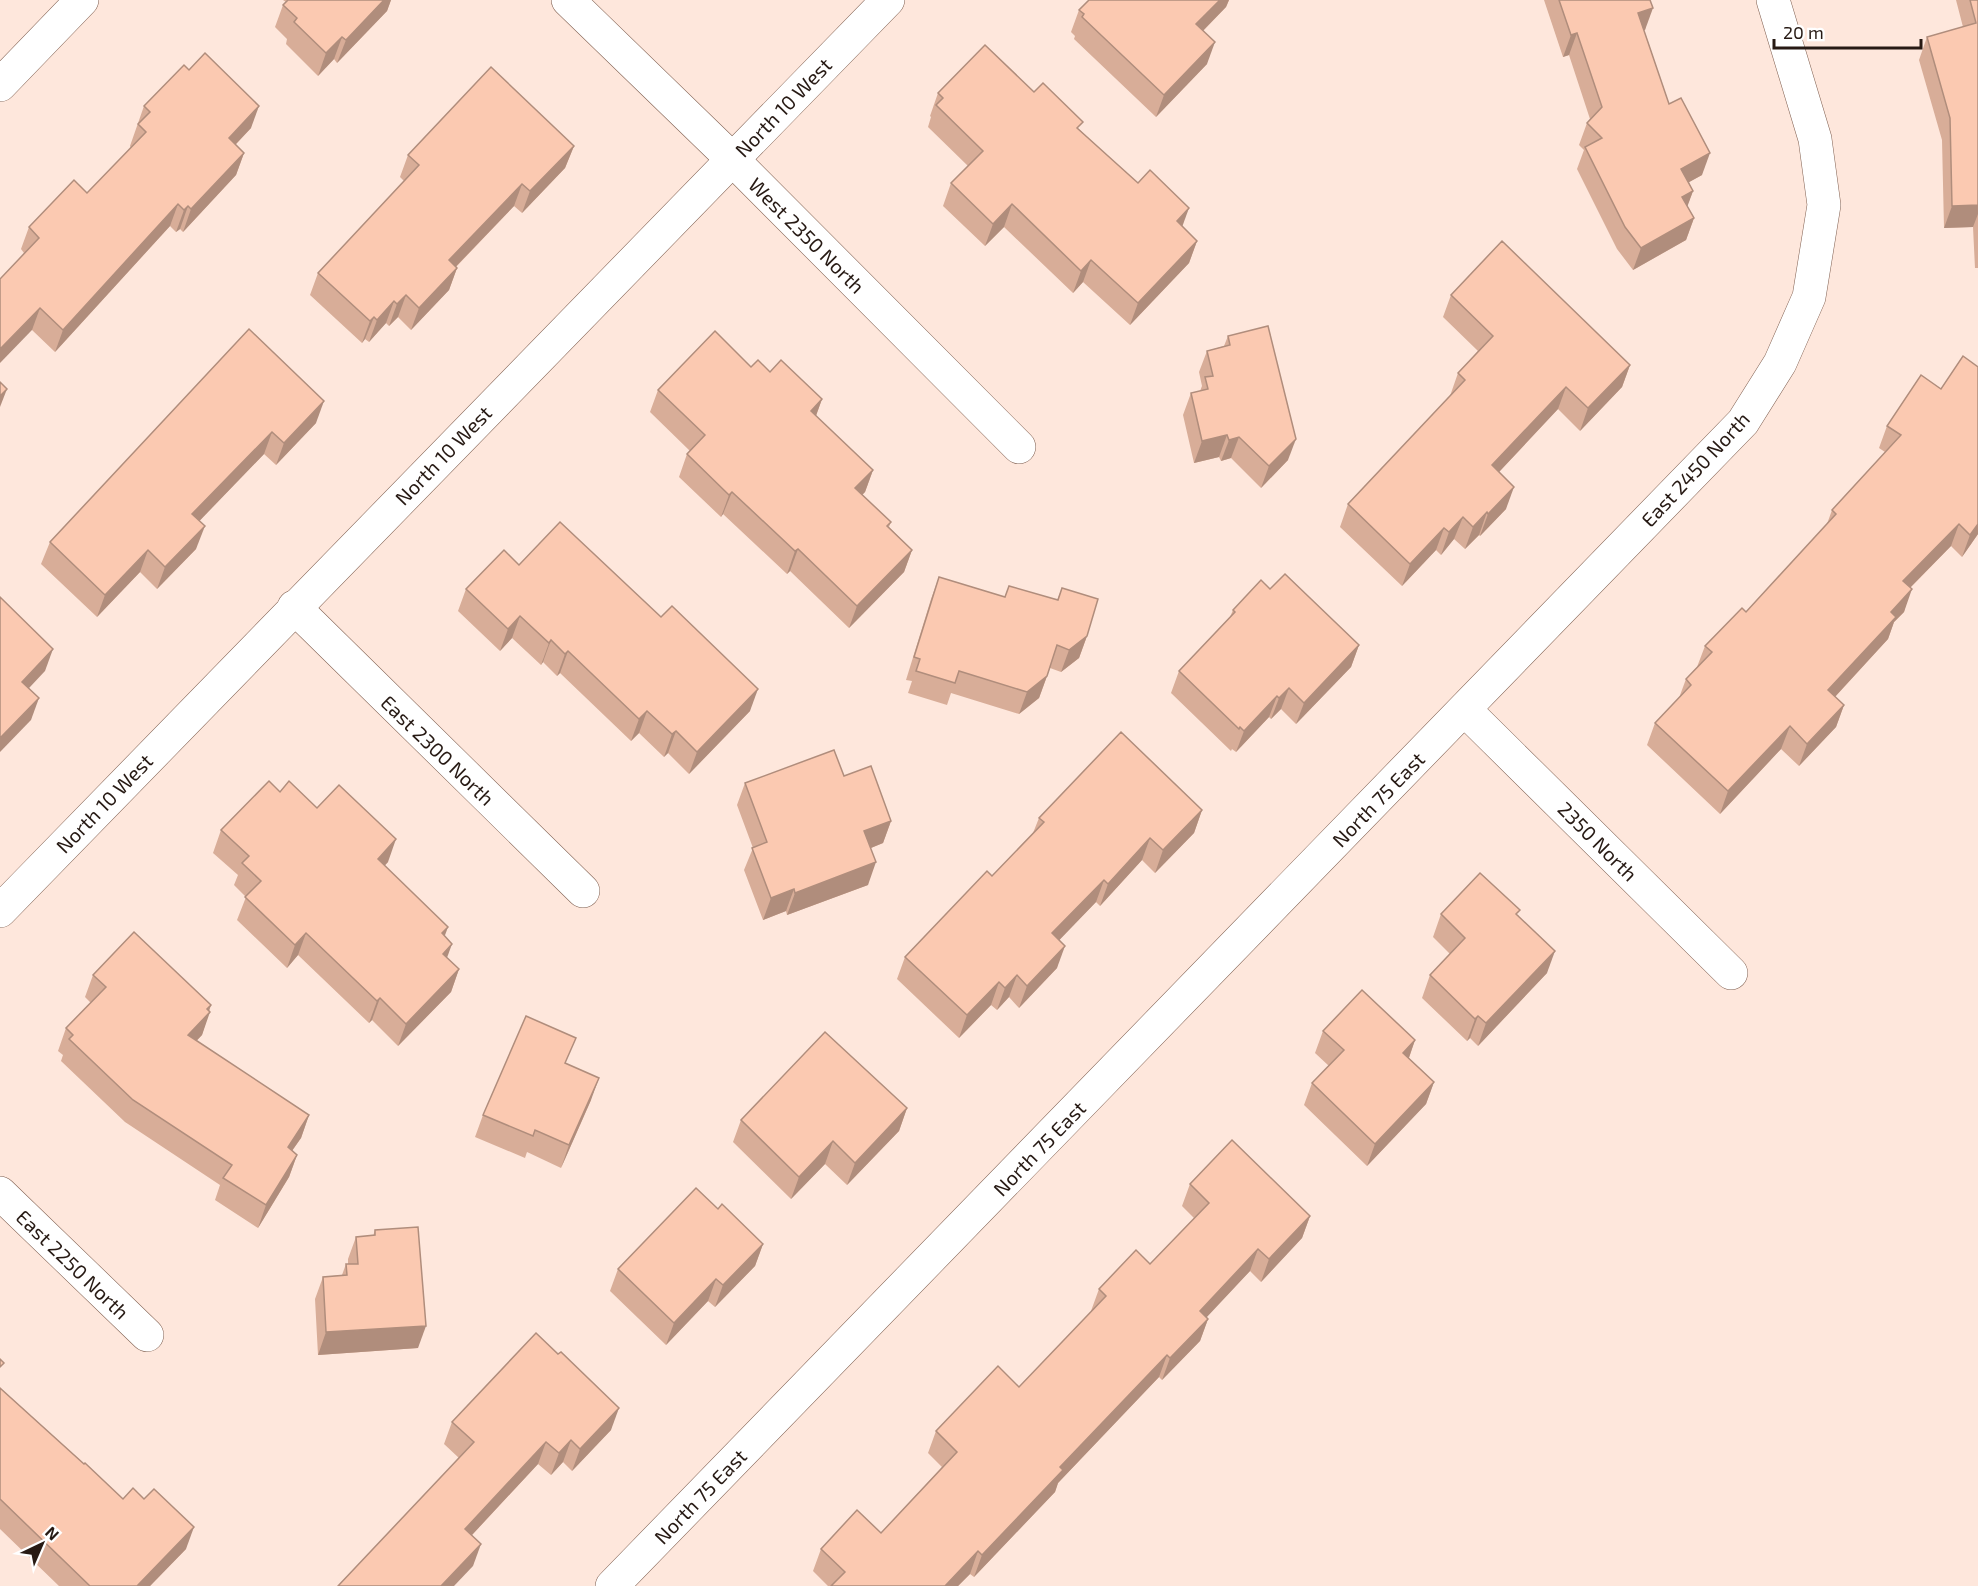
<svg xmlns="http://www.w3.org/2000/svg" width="1978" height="1586" viewBox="0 0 1978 1586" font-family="'Exo 2',sans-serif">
<rect width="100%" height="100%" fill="#fee7dc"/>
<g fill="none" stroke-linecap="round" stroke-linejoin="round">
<defs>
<g id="minor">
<path d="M568 0 732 159 1019 447"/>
<path d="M0 85 82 0"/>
<path d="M294 607 583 891"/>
<path d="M1465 710 1731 973"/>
<path d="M0 911 888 0"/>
<path d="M0 1193 147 1335"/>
<path d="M612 1586 1743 422 1780 363 1809 297 1824 205 1815 139 1773 0"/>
</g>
</defs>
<use href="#minor" stroke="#7f5f50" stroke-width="34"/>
<use href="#minor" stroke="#fff" stroke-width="33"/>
</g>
<g fill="#d8ad98">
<path d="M283 0H391L387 11 337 63 334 59 318 76 286 44 287 39 275 27 283 5 286 2Z"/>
<path d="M1089 0H1229L1226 7 1203 31 1207 64 1156 117 1074 39 1075 36 1071 32 1079 10Z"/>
<path d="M1544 0H1650L1645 30H1644L1669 104 1702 175 1689 182 1693 191 1687 206 1694 218 1686 240 1633 270 1617 249 1577 169 1584 150 1579 145 1587 123 1590 119 1569 55 1563 57Z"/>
<path d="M1956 0H1978V268H1975L1973 227 1944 228 1942 140 1919 60 1927 37 1963 27Z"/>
<path d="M1034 92 1080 130 1197 241 1189 263 1130 325 1083 282 1073 293 1004 227 985 246 943 206 951 183 968 166 928 127 931 117 930 116 938 93Z"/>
<path d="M144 106 251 128 235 145 244 153 236 175 183 232 180 229 176 232 170 226 55 352 32 330 24 253 21 249 29 227 87 193 131 148 130 146Z"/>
<path d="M574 146 565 168 522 213 514 206 456 267 457 268 449 290 411 330 398 317 389 326 386 323 369 342 365 339 362 343 310 295 318 273 404 181 400 177 408 155Z"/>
<path d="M1451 295 1630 365 1622 387 1580 431 1558 409 1499 472 1506 509 1480 536 1479 535 1465 549 1454 539 1441 555 1436 550 1402 586 1340 527 1348 504 1450 396 1458 373 1478 351 1443 317Z"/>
<path d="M249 329 316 423 276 465 264 454 199 521 196 549 157 589 140 572 97 617 41 564 50 542Z"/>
<path d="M1228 336 1288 460 1261 488 1231 458 1221 461 1219 457 1194 463 1183 415 1191 393 1200 391 1202 386 1199 372 1207 351 1224 346Z"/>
<path d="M751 367 770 372 822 399 816 416 873 470 865 492 862 495 891 522 889 527 912 550 904 572 849 628 790 571 787 574 723 514 721 517 679 477 687 454 690 451 650 412 658 390Z"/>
<path d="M1978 367V534L1962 557 1951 546 1910 588 1904 612 1894 622 1888 639 1835 697 1844 705 1836 727 1799 766 1781 749 1720 814 1647 745 1655 723 1679 698 1686 679 1697 667 1705 646 1746 612 1827 524 1832 510 1885 452 1879 448 1887 426 1941 389Z"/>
<path d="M519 565 750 711 689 774 668 753 664 757 639 733 631 741 560 673 557 676 543 662 541 665 512 638 500 651 458 611 466 589Z"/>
<path d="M939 577 1005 597 1057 600 1062 588 1087 636 1079 658 1061 672 1050 668 1039 698 1019 714 951 693 947 705 908 693 912 681 906 680 931 599Z"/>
<path d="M1270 589 1359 645 1351 667 1296 724 1281 709 1271 719 1269 717 1236 752 1232 749 1231 751 1171 693 1179 671 1230 617 1233 610Z"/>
<path d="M844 776 891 821 883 843 871 848 868 885 787 915 786 911 763 920 744 870 753 848 737 805 745 783Z"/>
<path d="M280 792 317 808 388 862 384 866 445 936 447 958 459 969 451 992 398 1046 372 1020 369 1023 298 955 287 968 237 920 246 897 234 885 238 875 213 853 221 830Z"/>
<path d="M1202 810 1194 833 1155 873 1142 860 1100 906 1096 902 1059 940 1057 968 1019 1008 1009 997 997 1010 991 1005 959 1038 897 979 905 957 992 876 1033 833 1039 818Z"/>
<path d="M1441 914 1518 915 1547 973 1478 1046 1470 1038 1467 1041 1422 998 1430 975 1450 954 1433 937Z"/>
<path d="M93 975 211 1005 202 1035 196 1041 309 1115 301 1138 292 1151 297 1155 289 1177 258 1228 215 1200 220 1185 125 1122 61 1061 63 1055 58 1051 66 1028 91 1003 85 997Z"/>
<path d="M1323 1031 1415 1040 1409 1058 1434 1082 1426 1104 1367 1166 1304 1105 1312 1083 1329 1066 1315 1053Z"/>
<path d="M566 1064 591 1100 561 1168 527 1152 525 1158 475 1137 483 1115Z"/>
<path d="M907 1108 899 1131 847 1185 825 1164 791 1199 733 1142 741 1120Z"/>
<path d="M1190 1184 1310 1216 1302 1238 1261 1282 1250 1271 1206 1317 1208 1319 1200 1341 1162 1380 1159 1377 1058 1483 1055 1492 974 1577 970 1574 958 1586H828L813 1571 821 1549 881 1533 942 1467 928 1453 936 1431 1019 1387 1091 1312V1311L1099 1289 1150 1264 1194 1218 1182 1206Z"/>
<path d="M718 1209 763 1244 755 1266 715 1307 708 1301 666 1345 610 1291 618 1269Z"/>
<path d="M375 1230 418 1348 318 1355 315 1299 323 1277 342 1275 346 1264H348V1259L356 1237 373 1236Z"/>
<path d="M0 1388 123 1499 186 1549 150 1586H59L0 1529Z"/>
<path d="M452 1422 611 1430 572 1471 563 1462 551 1475 538 1464 472 1535 473 1566 459 1458 444 1444Z"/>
</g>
<g fill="#b08d7c">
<path d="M384 0H391L387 11 337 63 346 40Z"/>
<path d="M1220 0H1229L1226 7 1188 46 1196 24Z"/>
<path d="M1653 8 1645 30 1630 35 1638 13Z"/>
<path d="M1577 33 1569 55 1563 57 1571 35Z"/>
<path d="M342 37 334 59 318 76 326 53Z"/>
<path d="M1215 42 1207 64 1156 117 1164 95Z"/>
<path d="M259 106 251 128 221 160 229 138Z"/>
<path d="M574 146 565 168 522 213 530 191Z"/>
<path d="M244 153 236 175 183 232 191 209Z"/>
<path d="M1710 153 1702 175 1673 191 1681 169Z"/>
<path d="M522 184 514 206 441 282 449 260Z"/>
<path d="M1693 191 1685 213 1682 197Z"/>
<path d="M178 204 170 226 55 352 63 330Z"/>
<path d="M1012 204 1004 227 985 246 993 224Z"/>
<path d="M1978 205V214L1973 227 1944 228 1952 206Z"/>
<path d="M188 206 180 229 176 232 184 210Z"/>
<path d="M1189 208 1181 230 1177 221Z"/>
<path d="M1694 218 1686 240 1633 270 1641 248Z"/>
<path d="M1197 241 1189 263 1130 325 1138 303Z"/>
<path d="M1091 260 1083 282 1073 293 1081 271Z"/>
<path d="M457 268 449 290 411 330 419 308Z"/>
<path d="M406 295 398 317 389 326 397 304Z"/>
<path d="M394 301 386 323 369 342 377 320Z"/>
<path d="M40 308 32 330 0 363V349Z"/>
<path d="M374 317 365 339 362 343 370 321Z"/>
<path d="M1630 365 1622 387 1580 431 1588 408Z"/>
<path d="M1566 387 1558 409 1484 488 1492 465Z"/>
<path d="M7 389 0 407V396Z"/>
<path d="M822 399 814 421 811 411Z"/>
<path d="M324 401 316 423 276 465 284 443Z"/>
<path d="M272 432 264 454 184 537 192 514Z"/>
<path d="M1227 435 1219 457 1194 463 1202 441Z"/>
<path d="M1239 437 1231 458 1221 461 1229 440Z"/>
<path d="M1296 439 1288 460 1261 488 1269 466Z"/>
<path d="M873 470 865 492 847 510 855 488Z"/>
<path d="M1514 487 1506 509 1480 536 1488 514Z"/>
<path d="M732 492 723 514 721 517 729 495Z"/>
<path d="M1487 512 1479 535 1465 549 1473 527Z"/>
<path d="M1463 517 1454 539 1441 555 1449 532Z"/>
<path d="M1959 524 1951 546 1895 603 1903 581Z"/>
<path d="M1978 524V534L1962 557 1970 535Z"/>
<path d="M205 526 196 549 157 589 165 567Z"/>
<path d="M1444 528 1436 550 1402 586 1410 564Z"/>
<path d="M798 549 790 571 787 574 795 551Z"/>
<path d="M148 550 140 572 97 617 105 595Z"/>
<path d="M912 550 904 572 849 628 857 606Z"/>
<path d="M1912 589 1904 612 1894 622 1888 639 1820 713 1828 690 1891 612Z"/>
<path d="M520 616 512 638 500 651 508 629Z"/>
<path d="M1087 636 1079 658 1061 672 1069 650Z"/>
<path d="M551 640 543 662 541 665 549 643Z"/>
<path d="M1359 645 1351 667 1296 724 1304 703Z"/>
<path d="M53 649 45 671 14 704 22 682Z"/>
<path d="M568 651 560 673 557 676 565 654Z"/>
<path d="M1047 676 1039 698 1019 714 1027 692Z"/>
<path d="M1289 688 1281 709 1271 719 1279 698Z"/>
<path d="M758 689 750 711 689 774 697 752Z"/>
<path d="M1277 696 1269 717 1236 752 1244 731Z"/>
<path d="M39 698 31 720 0 752V738Z"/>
<path d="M1844 705 1836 727 1799 766 1807 744Z"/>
<path d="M647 711 639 733 631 741 639 719Z"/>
<path d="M1790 726 1781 749 1720 814 1728 791Z"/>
<path d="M676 731 668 753 664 757 672 734Z"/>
<path d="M1202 810 1194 833 1155 873 1163 850Z"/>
<path d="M891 821 883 843 856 854 864 831Z"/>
<path d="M1150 838 1142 860 1100 906 1108 884Z"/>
<path d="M396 839 388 862 370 881 378 859Z"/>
<path d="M876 862 868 885 787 915 795 893Z"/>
<path d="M1104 880 1096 902 1044 956 1052 933Z"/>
<path d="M794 889 786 911 763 920 771 898Z"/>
<path d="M448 927 440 949 442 933Z"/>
<path d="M306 933 298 955 287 968 295 945Z"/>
<path d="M452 944 444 966 443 954Z"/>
<path d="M1065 946 1057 968 1019 1008 1027 986Z"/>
<path d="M1555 951 1547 973 1478 1046 1486 1023Z"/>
<path d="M459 969 451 992 398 1046 406 1024Z"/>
<path d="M1017 975 1009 997 997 1010 1005 988Z"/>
<path d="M999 982 991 1005 959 1038 967 1015Z"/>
<path d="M380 998 372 1020 369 1023 377 1001Z"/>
<path d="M211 1005 207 1015 210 1012 202 1035 180 1058 188 1035Z"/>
<path d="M1478 1016 1470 1038 1467 1041 1475 1019Z"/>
<path d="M1415 1040 1407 1063 1403 1053Z"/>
<path d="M599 1078 591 1100 561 1168 569 1145Z"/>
<path d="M1434 1082 1426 1104 1367 1166 1375 1144Z"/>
<path d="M907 1108 899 1131 847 1185 855 1163Z"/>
<path d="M309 1115 301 1138 279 1169 288 1147Z"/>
<path d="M833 1141 825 1164 791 1199 799 1177Z"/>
<path d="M297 1155 289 1177 258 1228 266 1205Z"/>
<path d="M1310 1216 1302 1238 1261 1282 1269 1259Z"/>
<path d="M763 1244 755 1266 715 1307 723 1285Z"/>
<path d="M1258 1249 1250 1271 1192 1333 1200 1311Z"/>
<path d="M716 1279 708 1301 666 1345 674 1323Z"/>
<path d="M1208 1319 1200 1341 1162 1380 1170 1358Z"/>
<path d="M426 1326 418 1348 318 1355 326 1332Z"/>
<path d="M1167 1355 1159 1377 1058 1483 1055 1492 974 1577 982 1555 1060 1467Z"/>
<path d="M619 1408 611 1430 572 1471 580 1449Z"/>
<path d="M571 1440 563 1462 551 1475 559 1453Z"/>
<path d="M546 1442 538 1464 457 1551 465 1529Z"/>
<path d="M194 1527 186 1549 150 1586H137Z"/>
<path d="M481 1544 473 1566 454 1586H441Z"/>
<path d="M978 1551 970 1574 958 1586H945Z"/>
</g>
<g fill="#fbc9b1" stroke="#b08d7c" stroke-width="1.5">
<path d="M288 0H384L346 40 342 37 326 53 294 22 297 18 283 5Z"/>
<path d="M1089 0H1220L1196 24 1215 42 1164 95 1082 17 1084 14 1079 10Z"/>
<path d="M1559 0H1650L1653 8 1638 13 1669 104 1681 98 1710 153 1681 169 1693 191 1682 197 1694 218 1641 248 1625 227 1585 147 1602 138 1587 123 1602 107 1577 33 1571 35Z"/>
<path d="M1970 0H1978V205L1952 206 1950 118 1927 37 1976 23Z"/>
<path d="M985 45 1034 92 1043 83 1083 122 1077 128 1138 183 1150 170 1189 208 1177 221 1197 241 1138 303 1091 260 1081 271 1012 204 993 224 951 183 983 151 936 105 943 98 938 93Z"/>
<path d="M205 53 259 106 229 138 244 153 191 209 188 206 184 210 178 204 63 330 40 308 0 349V279L39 238 29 227 74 180 87 193 146 132 138 124 150 112 144 106 184 65 189 70Z"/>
<path d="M491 67 574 146 530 191 522 184 449 260 457 268 419 308 406 295 397 304 394 301 377 320 374 317 370 321 318 273 419 165 408 155Z"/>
<path d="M1502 241 1630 365 1588 408 1566 387 1492 465 1514 487 1488 514 1487 512 1473 527 1463 517 1449 532 1444 528 1410 564 1348 504 1465 380 1458 373 1493 336 1451 295Z"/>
<path d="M1268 326 1296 439 1269 466 1239 437 1229 440 1227 435 1202 441 1191 393 1208 389 1205 377 1213 376 1207 351 1230 345 1228 336Z"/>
<path d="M249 329 324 401 284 443 272 432 192 514 205 526 165 567 148 550 105 595 50 542Z"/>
<path d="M715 331 751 367 758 360 770 372 781 360 822 399 811 411 873 470 855 488 891 522 887 526 912 550 857 606 798 549 795 551 732 492 729 495 687 454 705 435 658 390Z"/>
<path d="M1963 356 1978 367V524L1970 535 1959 524 1903 581 1912 589 1891 612 1896 617 1828 690 1844 705 1807 744 1790 726 1728 791 1655 723 1691 685 1686 679 1712 652 1705 646 1742 608 1746 612 1836 514 1832 510 1901 435 1887 426 1921 375 1941 389Z"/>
<path d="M0 382 7 389 0 396Z"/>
<path d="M560 522 661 617 672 606 758 689 697 752 676 731 672 734 647 711 639 719 568 651 565 654 551 640 549 643 520 616 508 629 466 589 504 550 519 565Z"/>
<path d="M1285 574 1359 645 1304 703 1289 688 1279 698 1277 696 1244 731 1240 727 1239 729 1179 671 1235 612 1233 610 1261 580 1270 589Z"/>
<path d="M939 577 1005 597 1009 586 1058 600 1062 588 1098 599 1087 636 1069 650 1057 645 1047 676 1027 692 959 671 955 683 916 671 920 659 914 657Z"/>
<path d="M0 597 53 649 22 682 39 698 0 738Z"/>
<path d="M1121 732 1202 810 1163 850 1150 838 1108 884 1104 880 1052 933 1065 946 1027 986 1017 975 1005 988 999 982 967 1015 905 957 987 871 992 876 1044 822 1039 818Z"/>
<path d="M834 750 844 776 871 766 891 821 864 831 876 862 795 893 794 889 771 898 752 848 767 842 745 783Z"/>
<path d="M269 781 280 792 289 781 317 808 339 785 396 839 378 859 448 927 442 933 452 944 443 954 459 969 406 1024 380 998 377 1001 306 933 295 945 245 897 261 881 242 863 249 856 221 830Z"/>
<path d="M1480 873 1520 910 1516 914 1555 951 1486 1023 1478 1016 1475 1019 1430 975 1465 938 1441 914Z"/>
<path d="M134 932 211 1005 207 1009 210 1012 188 1035 309 1115 288 1147 297 1155 266 1205 223 1178 232 1165 133 1100 69 1039 73 1035 66 1028 106 987 93 975Z"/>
<path d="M1362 990 1415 1040 1403 1053 1434 1082 1375 1144 1312 1083 1344 1050 1323 1031Z"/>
<path d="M526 1016 576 1038 565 1063 599 1078 569 1145 535 1130 533 1136 483 1115Z"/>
<path d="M825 1032 907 1108 855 1163 833 1141 799 1177 741 1120Z"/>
<path d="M1232 1140 1310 1216 1269 1259 1258 1249 1200 1311 1208 1319 1170 1358 1167 1355 1060 1467 1063 1470 982 1555 978 1551 945 1586H831L845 1572 821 1549 857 1510 881 1533 957 1452 936 1431 998 1366 1019 1387 1106 1296 1099 1289 1136 1250 1150 1264 1209 1203 1190 1184Z"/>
<path d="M696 1188 718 1209 722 1204 763 1244 723 1285 716 1279 674 1323 618 1269Z"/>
<path d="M418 1227 426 1326 326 1332 323 1277 347 1275 346 1264H358L356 1237 375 1235V1230Z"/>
<path d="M536 1333 558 1354 561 1352 619 1408 580 1449 571 1440 559 1453 546 1442 465 1529 481 1544 441 1586H338L474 1442 452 1422Z"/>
<path d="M0 1359 4 1363 0 1367Z"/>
<path d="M0 1388 84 1464 85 1463 123 1499 133 1488 144 1499 154 1489 194 1527 137 1586H90L0 1499Z"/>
</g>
<g text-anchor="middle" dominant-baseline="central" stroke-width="4.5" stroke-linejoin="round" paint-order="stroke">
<g font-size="20" fill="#271a14" stroke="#fff">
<text transform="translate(783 107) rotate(-46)">North 10 West</text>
<text transform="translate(807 235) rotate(45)">West 2350 North</text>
<text transform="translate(443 455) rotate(-46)">North 10 West</text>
<text transform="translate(1695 469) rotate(-47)">East 2450 North</text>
<text transform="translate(438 750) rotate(44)">East 2300 North</text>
<text transform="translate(1378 799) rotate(-46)">North 75 East</text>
<text transform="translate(104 803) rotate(-46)">North 10 West</text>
<text transform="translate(1598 841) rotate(45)">2350 North</text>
<text transform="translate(1039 1148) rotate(-46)">North 75 East</text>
<text transform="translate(73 1264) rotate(44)">East 2250 North</text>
<text transform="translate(700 1496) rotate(-46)">North 75 East</text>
</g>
</g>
<g transform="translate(42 1544) rotate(44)" stroke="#ffffff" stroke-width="4.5" paint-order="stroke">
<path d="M0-4.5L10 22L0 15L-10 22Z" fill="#271a14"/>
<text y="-9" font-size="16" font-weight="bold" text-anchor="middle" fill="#271a14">N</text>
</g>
<path d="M1774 39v9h147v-9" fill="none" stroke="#271a14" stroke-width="3"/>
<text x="1783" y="39" font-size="18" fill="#271a14" stroke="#ffffff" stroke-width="4.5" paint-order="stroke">20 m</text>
</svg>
